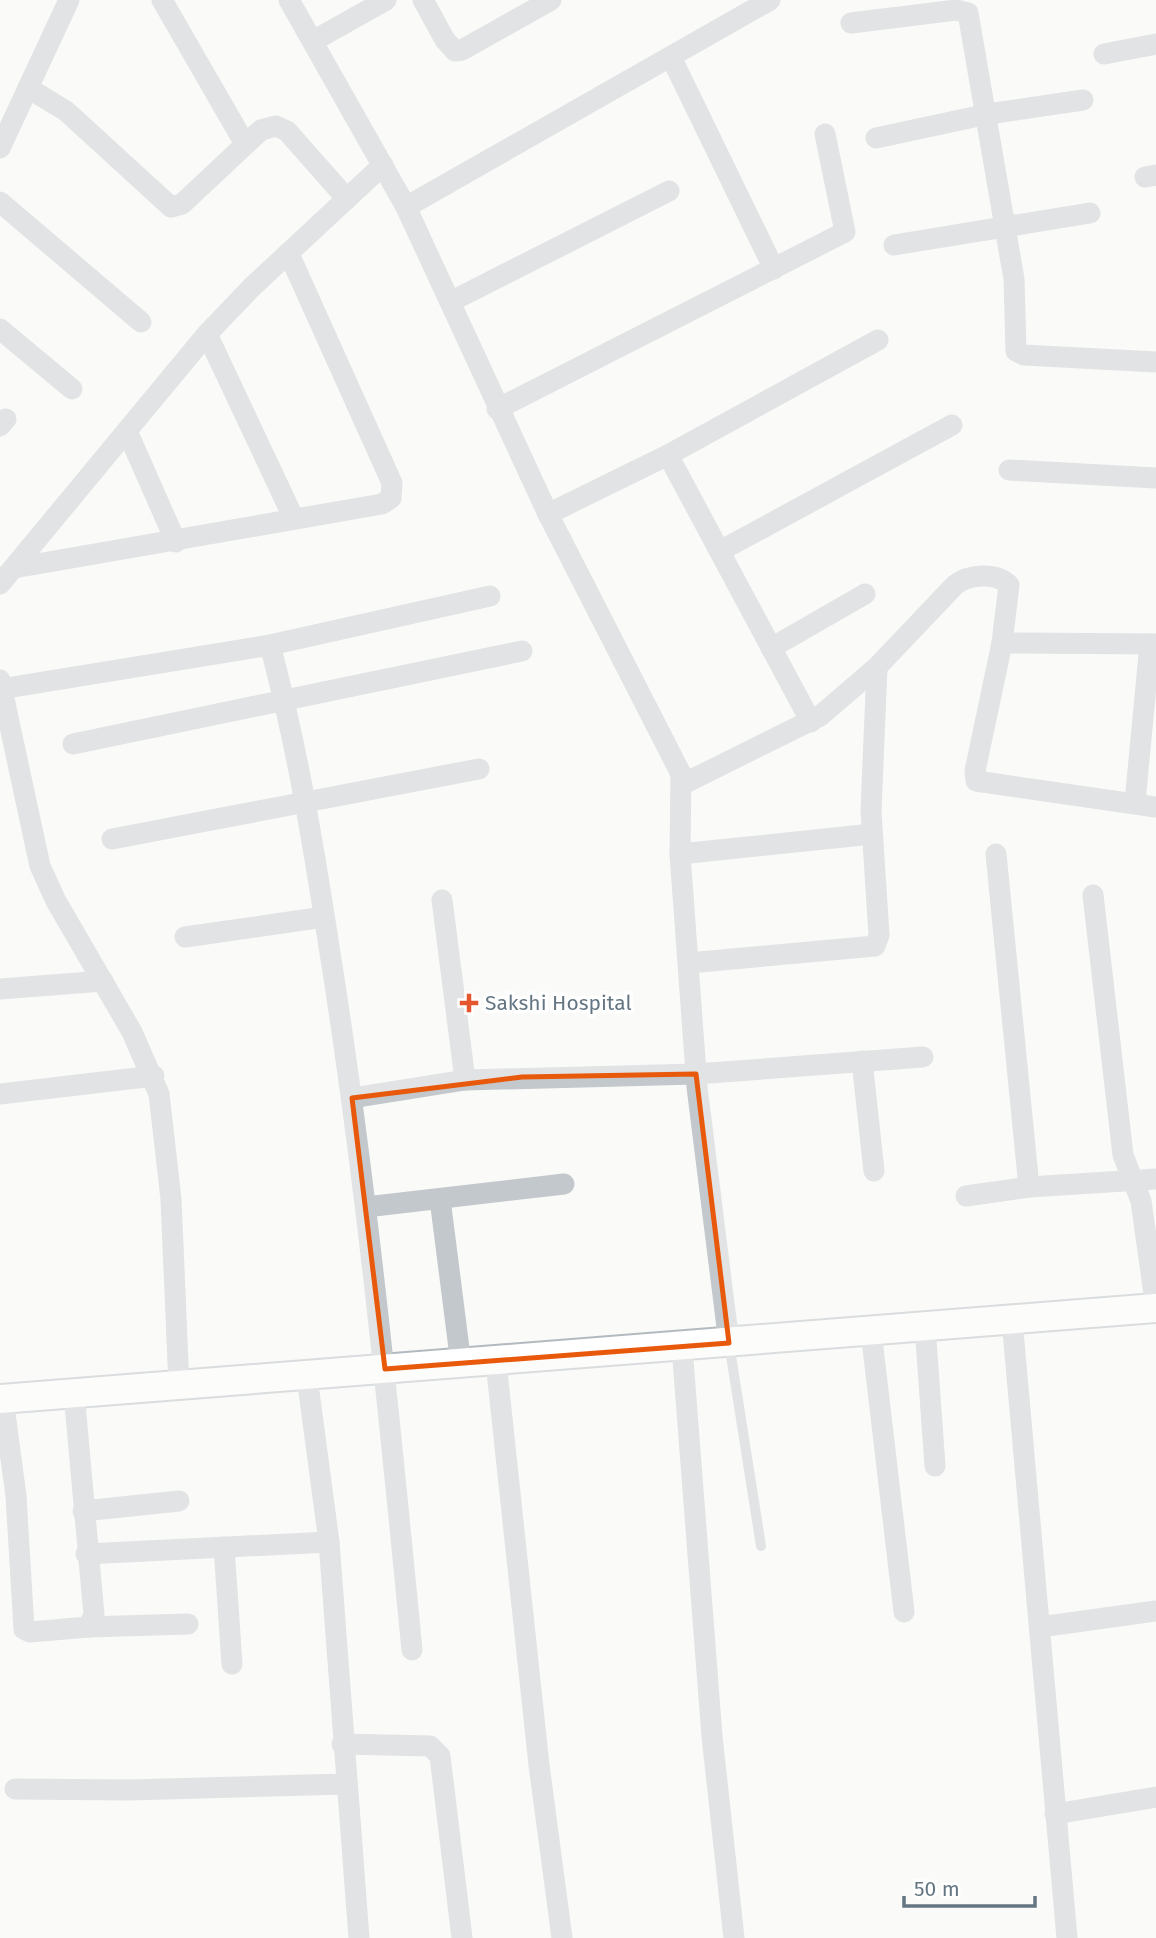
<svg xmlns="http://www.w3.org/2000/svg" width="1156" height="1938" viewBox="0 0 1156 1938" font-family="'Fira Sans',sans-serif">
<rect width="100%" height="100%" fill="#fafaf8"/>
<g fill="none" stroke-linecap="round" stroke-linejoin="round">
<defs>
<path id="secondary" d="M0 1399 1156 1308"/>
</defs>
<use href="#secondary" stroke="#b3babf" stroke-width="32"/>
<path stroke="#c3c8cc" stroke-width="10" d="M729 1343 761 1546"/>
<g stroke="#c3c8cc" stroke-width="21">
<path d="M162 0 245 144"/>
<path d="M289 0 406 207 548 514 681 774 680 854 697 1087 729 1343"/>
<path d="M423 0 445 40 455 51 462 50 551 0"/>
<path d="M851 23 956 10 968 13 1014 279 1016 351 1024 355 1156 362"/>
<path d="M313 41 386 0"/>
<path d="M1104 54 1156 44"/>
<path d="M671 57 774 269"/>
<path d="M28 88 66 111 171 207 182 204 261 130 276 126 287 131 347 199"/>
<path d="M876 138 988 114 1083 100"/>
<path d="M0 148 69 0"/>
<path d="M1145 177 1156 175"/>
<path d="M0 202 141 322"/>
<path d="M406 207 770 0"/>
<path d="M894 245 1090 213"/>
<path d="M450 302 669 191"/>
<path d="M0 329 72 389"/>
<path d="M207 334 294 519"/>
<path d="M497 409 845 232 825 134"/>
<path d="M0 426 6 419"/>
<path d="M127 431 176 542"/>
<path d="M668 455 811 722"/>
<path d="M1009 470 1156 478"/>
<path d="M548 514 668 455 878 340"/>
<path d="M720 551 952 425"/>
<path d="M14 568 382 504 391 498 392 483 289 254"/>
<path d="M0 584 207 334 252 287 383 165"/>
<path d="M1002 643 975 771 976 781 1156 807"/>
<path d="M270 645C299 753 316 862 333 972 368 1197 390 1423 412 1650"/>
<path d="M771 648 865 594"/>
<path d="M0 680 40 866 56 901 132 1032 159 1094 171 1199 179 1386"/>
<path d="M1 689 270 645 490 596"/>
<path d="M73 744 522 651"/>
<path d="M683 784 820 716 877 667 955 585C969 574 996 572 1009 585L1002 643 1156 644"/>
<path d="M1135 802 1150 644"/>
<path d="M112 839 479 769"/>
<path d="M680 854 872 834"/>
<path d="M996 854 1029 1187"/>
<path d="M1093 895 1123 1155 1141 1201 1156 1308"/>
<path d="M442 900 465 1080"/>
<path d="M185 937 324 917"/>
<path d="M689 963 875 946 879 935 871 811 877 667"/>
<path d="M0 989 103 981"/>
<path d="M862 1061 874 1171"/>
<path d="M0 1094 154 1076"/>
<path d="M352 1098 465 1080 696 1074 923 1057"/>
<path d="M966 1196 1029 1187 1156 1179"/>
<path d="M440 1199 461 1364"/>
<path d="M366 1207 564 1184"/>
<path d="M1012 1320 1067 1938"/>
<path d="M925 1326 935 1466"/>
<path d="M871 1331 904 1612"/>
<path d="M682 1347 712 1736 734 1938"/>
<path d="M496 1362 539 1765 562 1938"/>
<path d="M307 1377 329 1542 359 1938"/>
<path d="M3 1399 16 1496 24 1629 30 1632 88 1627 94 1615 74 1393"/>
<path d="M83 1511 179 1501"/>
<path d="M224 1547 232 1664"/>
<path d="M86 1554 329 1542"/>
<path d="M88 1627 188 1624"/>
<path d="M1040 1627 1156 1611"/>
<path d="M342 1744 430 1746 440 1756 462 1938"/>
<path d="M15 1789 129 1790 345 1784"/>
<path d="M1055 1814 1156 1797"/>
</g>
<use href="#secondary" stroke="#fff" stroke-width="28"/>
</g>
<path d="M0 0H1156V1938H0ZM696 1074 729 1343 385 1369 352 1098 522 1077Z" fill="#fafaf8" fill-opacity=".55" fill-rule="evenodd"/>
<path fill="none" stroke="#e8590c" stroke-width="5" stroke-linejoin="round" d="M696 1074 729 1343 385 1369 352 1098 522 1077Z"/>
<path fill="#e4572e" stroke="#fff" stroke-width="2.5" d="M465.5 992.5h7v7h7v7h-7v7h-7v-7h-7v-7h7z"/>
<g text-anchor="middle" dominant-baseline="central" stroke-width="7" stroke-linejoin="round" paint-order="stroke">
<g font-size="21" fill="#657683" stroke="#fff" text-anchor="start">
<text x="485" y="1003">Sakshi Hospital</text>
</g>
</g>
<path d="M904 1896v10h131v-10" fill="none" stroke="#657683" stroke-width="3.5"/>
<text x="914" y="1896" font-size="21" fill="#657683" stroke="#ffffff" stroke-width="5" paint-order="stroke">50 m</text>
</svg>
